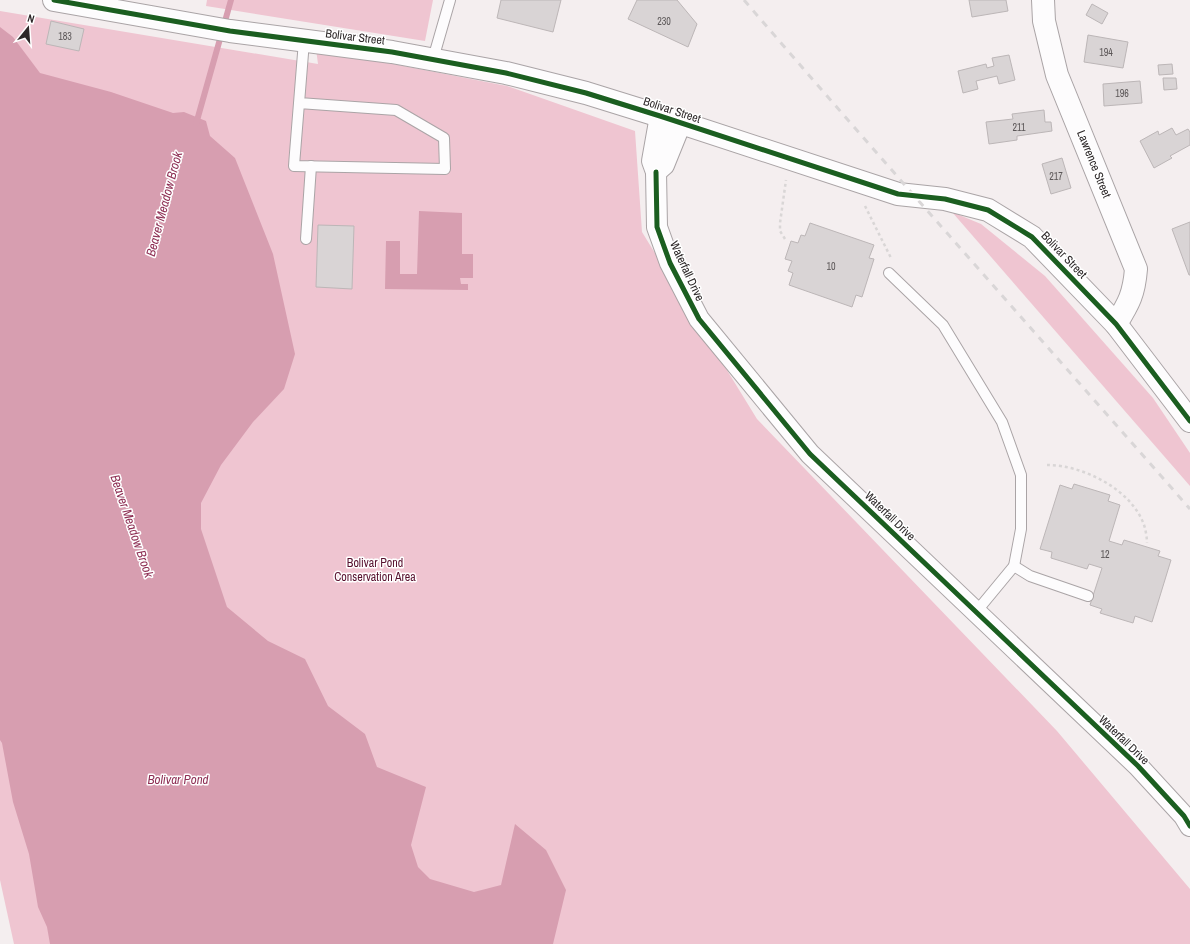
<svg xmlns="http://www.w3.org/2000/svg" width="1190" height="944" viewBox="0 0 1190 944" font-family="'Archivo Narrow',sans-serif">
<rect width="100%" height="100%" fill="#f4eeef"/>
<g fill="#efc5d1">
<path d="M207 0H433L425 41 206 6Z"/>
<path d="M0 11 318 64 316 49 507 86 635 131 642 232 757 419 1057 731 1190 889V944H14L0 880Z"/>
<path d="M952 212 981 224 1045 276 1153 398 1190 453V486Z"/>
</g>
<g fill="#d79eb0">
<path d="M0 27 13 37 40 73 111 92 173 113 184 112 206 121 210 136 235 158 273 254 295 354 284 389 253 422 221 465 201 503V529L227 607 268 641 305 659 328 706 365 734 377 767 426 787 411 845 418 867 430 879 474 892 501 885 515 824 546 850 566 890 553 944H50L47 927 38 907 29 854 13 802 2 743 0 740Z"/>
<path d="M419 211 462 213V254H473V278H460L461 284H468V290L385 289 386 241H400V274H417Z"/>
</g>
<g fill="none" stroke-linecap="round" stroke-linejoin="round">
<path stroke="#d79eb0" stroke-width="6" d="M196 124 231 0"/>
</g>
<g fill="#d9d4d5" stroke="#bcb6b7">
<path d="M501 0H561L553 32 497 18Z"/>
<path d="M637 0H677L697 24 688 47 628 19Z"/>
<path d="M969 0H1006L1008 11 972 17Z"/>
<path d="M1092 4 1108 13 1102 24 1086 15Z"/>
<path d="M51 21 84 29 79 51 46 44Z"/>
<path d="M1088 35 1128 42 1123 68 1084 62Z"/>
<path d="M1009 55 1015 80 999 84 997 76 976 81 978 89 963 93 958 71 986 64 987 68 994 66 992 58Z"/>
<path d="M1172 64 1173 74 1159 75 1158 65Z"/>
<path d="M1163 78H1176L1177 89 1164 90Z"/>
<path d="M1140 81 1142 103 1104 106 1103 84Z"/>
<path d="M1044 110 1045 122H1051L1052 131 1017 136V140L989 144 986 122 1013 119 1012 114Z"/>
<path d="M1172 128 1176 135 1188 129 1190 132V145L1170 156 1172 158 1154 168 1140 141 1158 131 1159 135Z"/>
<path d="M1062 158 1071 188 1051 194 1042 164Z"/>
<path d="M1190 222V275H1189L1172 229Z"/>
<path d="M810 223 874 245 869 258 874 259 862 297 856 295 852 307 789 285 793 273 788 271 792 261 785 259 791 241 798 243 801 235 805 236Z"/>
<path d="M318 225 354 226 352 289 316 287Z"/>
<path d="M1074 484 1110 495 1108 501 1120 505 1109 541 1122 545 1124 540 1160 551 1158 556 1171 560 1152 622 1135 616 1133 623 1100 613 1102 609 1090 605 1102 568 1089 564 1087 569 1051 558 1052 552 1040 549 1060 485 1072 489Z"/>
</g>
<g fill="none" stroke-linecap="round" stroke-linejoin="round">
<defs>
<g id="lane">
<path d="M433 59 450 0"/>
<path d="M299 103 396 110 444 138 445 169 294 166C297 124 301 82 304 41"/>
<path d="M306 239 311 166"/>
<path d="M889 273 943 325 1002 422 1021 475V529L1014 566 976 612"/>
<path d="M1014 566 1030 576 1088 596"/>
</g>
<g id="street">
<path d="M660 116 652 161 656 172 664 165 681 123"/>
<path d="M656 172 657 227 670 263 699 319 810 454 1138 766 1184 816 1190 826"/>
</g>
<g id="secondary">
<path d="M54 0 230 31 392 52 506 73 586 93 660 116 898 194 945 199 988 210 1032 237 1116 324 1190 421"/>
<path d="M1043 0 1044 21 1057 75 1136 269C1134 294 1129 303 1116 324"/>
</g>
</defs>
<use href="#lane" stroke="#aaa4a6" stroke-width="12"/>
<use href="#street" stroke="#aaa4a6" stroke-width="22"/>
<use href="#secondary" stroke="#aaa4a6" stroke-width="24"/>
<g stroke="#d9d6d6" stroke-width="2.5" stroke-dasharray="3 3" stroke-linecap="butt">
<path d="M865 206 891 258"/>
<path d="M785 239 780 231V223L786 180"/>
<path d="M1047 465C1083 465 1134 490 1145 528 1146 533 1147 538 1147 543"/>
</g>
<use href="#lane" stroke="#fdfcfd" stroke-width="10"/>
<use href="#street" stroke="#fdfcfd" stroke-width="20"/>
<use href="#secondary" stroke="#fdfcfd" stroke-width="22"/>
<path stroke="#d9d6d7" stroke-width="3" stroke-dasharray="7 7" stroke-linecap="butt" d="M744 0C891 171 1041 339 1190 509"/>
<defs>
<g id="cycleway">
<path d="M54 0 230 31 392 52 506 73 586 93 660 116 898 194 945 199 988 210 1032 237 1116 324 1190 421"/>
<path d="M656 172 657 227 670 263 699 319 810 454 1138 766 1184 816 1190 826"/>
</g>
</defs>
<use href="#cycleway" stroke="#fff" stroke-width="8"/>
<use href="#cycleway" stroke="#1b5e20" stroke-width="5"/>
</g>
<g text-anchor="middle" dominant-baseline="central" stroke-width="3" stroke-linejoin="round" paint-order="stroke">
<g font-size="10" fill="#5b5657">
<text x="664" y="21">230</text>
<text x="65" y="36">183</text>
<text x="1106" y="52">194</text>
<text x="1122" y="93">196</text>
<text x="1019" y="127">211</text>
<text x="1056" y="176">217</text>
<text x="831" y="266">10</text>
<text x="1105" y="554">12</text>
</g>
<g font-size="12" fill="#2d2829" stroke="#fff">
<text transform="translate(355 37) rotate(7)">Bolivar Street</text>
<text transform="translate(672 110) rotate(18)">Bolivar Street</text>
<text transform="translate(1094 164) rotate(68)">Lawrence Street</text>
<text transform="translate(1064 255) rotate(46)">Bolivar Street</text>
<text transform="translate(687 271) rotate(65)">Waterfall Drive</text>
<text transform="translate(890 516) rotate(44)">Waterfall Drive</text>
<text transform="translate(1124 740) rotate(44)">Waterfall Drive</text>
</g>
<g font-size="12" fill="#560f2d" stroke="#fff">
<text x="375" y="563">Bolivar Pond<tspan x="375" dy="14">Conservation Area</tspan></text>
</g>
<g font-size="13" font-style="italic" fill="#8e2f54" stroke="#fff">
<text transform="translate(164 204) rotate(-75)">Beaver Meadow Brook</text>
<text transform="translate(132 526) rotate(71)">Beaver Meadow Brook</text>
<text x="178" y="779">Bolivar Pond</text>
</g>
</g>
<g transform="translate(28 28) rotate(17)" stroke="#ffffff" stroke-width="3" paint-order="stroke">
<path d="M0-3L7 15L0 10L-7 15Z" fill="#2d2829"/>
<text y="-6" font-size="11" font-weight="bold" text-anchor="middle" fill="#2d2829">N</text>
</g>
</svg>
